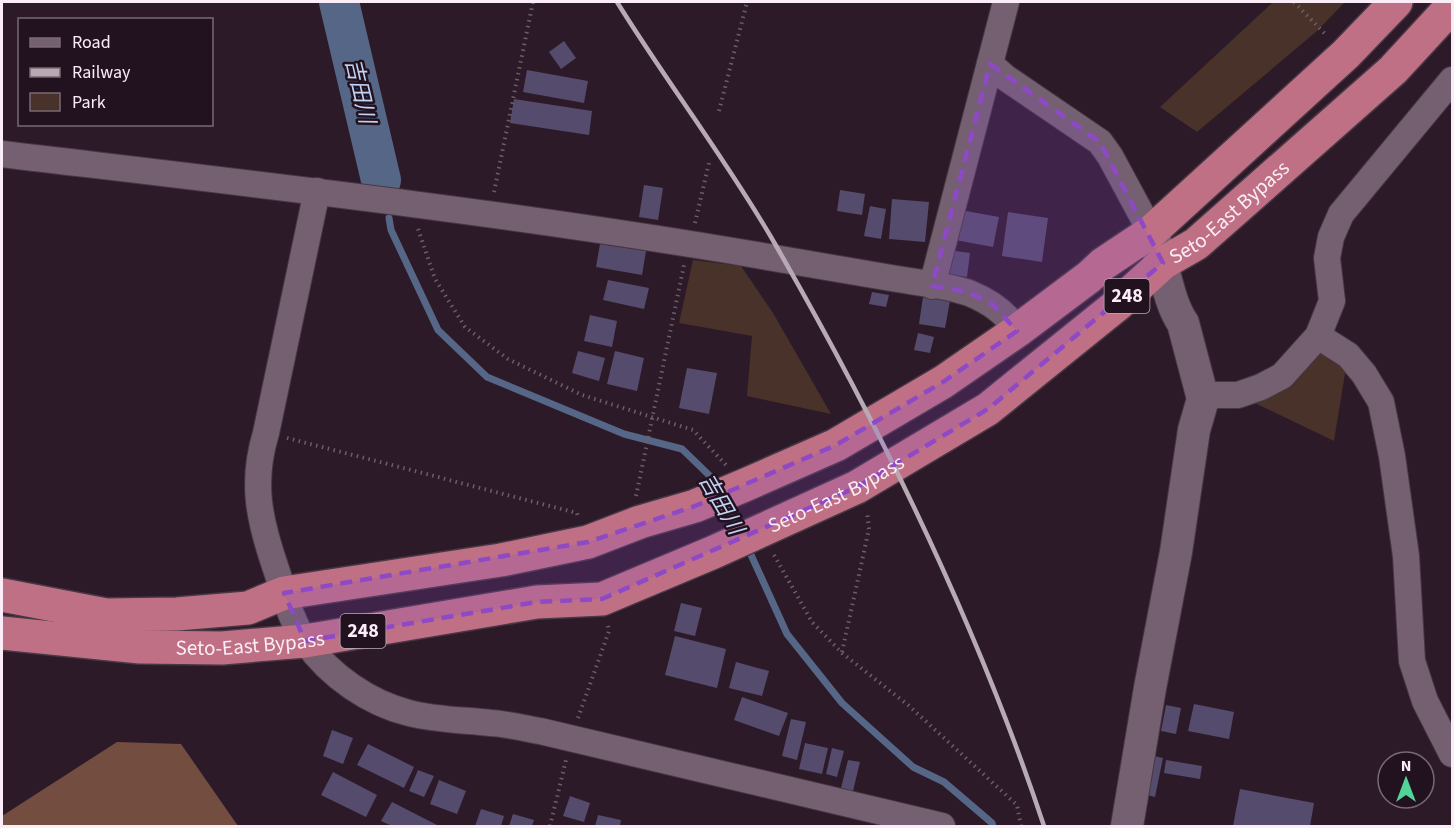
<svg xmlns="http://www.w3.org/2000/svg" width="1454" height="828" viewBox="0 0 1454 828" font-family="'Source Sans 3','Noto Sans JP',sans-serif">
<rect width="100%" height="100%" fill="#2c1a29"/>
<g fill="#483229">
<path d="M1273 2H1345L1317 31 1197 132 1160 107Z"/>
<path d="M693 260 741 266 773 313 831 414 747 396 752 336 679 323Z"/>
<path d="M1318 336 1348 355 1334 441 1238 395Z"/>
</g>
<path fill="#734e40" d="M117 742 181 744 238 826H2V816Z"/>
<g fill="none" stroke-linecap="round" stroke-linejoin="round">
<g stroke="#566686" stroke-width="7">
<path d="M389 218 391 230 438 330 487 377 624 434 682 449 712 478 717 488"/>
<path d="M725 503 740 531"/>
<path d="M747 546 787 634 842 703 913 767 944 782 992 823 993 826"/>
</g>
<path stroke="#566686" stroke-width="40" d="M339 2 381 180"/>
</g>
<g fill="#554b6c">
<path d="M564 41 576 58 561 69 549 52Z"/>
<path d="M527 70 588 81 584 103 523 92Z"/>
<path d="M514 99 592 111 589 135 510 123Z"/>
<path d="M644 185 663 188 658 220 639 217Z"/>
<path d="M840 190 865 194 862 215 837 211Z"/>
<path d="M892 199 929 202 925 242 889 239Z"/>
<path d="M870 206 886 209 881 239 864 236Z"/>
<path d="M955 209 999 217 993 247 950 239Z"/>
<path d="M1008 212 1048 218 1042 262 1002 256Z"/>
<path d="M600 244 646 251 642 275 596 267Z"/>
<path d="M948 250 970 253 967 277 945 274Z"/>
<path d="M608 280 649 288 644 309 603 300Z"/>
<path d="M872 292 889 295 886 307 869 304Z"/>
<path d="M923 297 950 301 945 328 919 324Z"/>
<path d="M590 315 617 321 612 347 584 341Z"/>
<path d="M918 333 934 337 930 353 914 350Z"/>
<path d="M578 351 605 358 599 381 572 373Z"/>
<path d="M615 351 644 358 637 391 607 384Z"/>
<path d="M687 368 717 373 709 414 679 408Z"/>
<path d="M681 603 702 608 695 636 674 631Z"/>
<path d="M675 636 726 649 717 688 665 675Z"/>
<path d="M736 662 769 671 762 696 729 688Z"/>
<path d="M742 697 788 713 779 736 734 720Z"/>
<path d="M1194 704 1234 712 1229 739 1188 731Z"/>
<path d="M1166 705 1181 708 1176 734 1161 731Z"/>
<path d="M791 719 806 722 797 760 782 756Z"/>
<path d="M332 730 353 738 343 764 323 756Z"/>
<path d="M805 743 828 748 822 774 799 769Z"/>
<path d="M368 744 414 767 404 788 357 765Z"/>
<path d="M832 748 844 751 837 777 826 774Z"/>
<path d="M1154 756 1163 758 1155 797 1147 795Z"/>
<path d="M848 760 860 762 853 791 841 788Z"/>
<path d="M1166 760 1202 766 1200 779 1164 773Z"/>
<path d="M418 770 434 776 424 797 409 791Z"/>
<path d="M333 772 377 795 366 817 321 795Z"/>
<path d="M439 780 466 791 457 814 430 804Z"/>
<path d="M1240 789 1314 803 1310 826H1233Z"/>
<path d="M570 796 590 803 584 822 563 816Z"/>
<path d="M392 802 439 826H392L381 821Z"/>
<path d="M481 809 504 816 501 826H475Z"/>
<path d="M513 814 534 820 532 826H509Z"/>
<path d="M598 815 621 820 620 826H595Z"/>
</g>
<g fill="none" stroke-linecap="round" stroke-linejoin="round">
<defs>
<g id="minor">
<path d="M990 64 1006 78 1100 142 1110 156 1151 232"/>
<path d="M2 154C244 183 486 210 727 250 783 260 840 269 897 279 920 283 947 285 969 293 989 301 1006 312 1017 331"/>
<path d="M317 191 266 433C251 482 259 519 275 566 283 589 291 623 306 642 330 676 369 703 409 713 436 720 464 720 491 723 507 724 524 728 540 731L942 826"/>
<path d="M932 286 1006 2"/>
<path d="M1318 336 1348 355 1364 374 1381 402 1392 456 1406 556 1412 661 1425 701 1452 754"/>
<path d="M1203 399 1216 395H1238L1261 387 1282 376 1318 336 1332 301 1327 258 1331 237 1341 214 1452 80"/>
</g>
<path id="tertiary" d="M1127 826 1150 688 1176 552 1194 430 1203 399 1183 323C1169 304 1164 266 1155 241"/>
<g id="trunk">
<path d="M2 595 106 615 177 614 248 608 284 593 501 560 588 542 640 522 695 506 745 485 836 445 943 382 1017 331 1089 277 1103 264 1151 232 1346 54 1396 2"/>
<path id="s1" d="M2 633 140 647 222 648 305 641 537 602 602 599 714 552 857 487 988 409 1117 305 1163 263 1196 244 1393 70 1452 6"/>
</g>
</defs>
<use href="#minor" stroke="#473844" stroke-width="28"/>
<use href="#tertiary" stroke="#473844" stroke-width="34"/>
<use href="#trunk" stroke="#473844" stroke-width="36"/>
<g stroke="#6d5d6a" stroke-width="4" stroke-dasharray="1.5 4.5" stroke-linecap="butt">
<path d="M1294 2 1326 35"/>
<path d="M719 111 747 2"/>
<path d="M494 192 533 2"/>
<path d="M695 223 709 163"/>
<path d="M418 229 435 279 465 327 508 359 582 395 693 430 726 465"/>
<path d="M287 438 577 513 578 516"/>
<path d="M636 496 684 265"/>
<path d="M774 555 812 622 842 653 908 705 1017 805 1021 826"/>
<path d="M842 652 869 529 867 512"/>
<path d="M578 718 609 631 608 626"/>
<path d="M550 826 566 760"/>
</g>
<use href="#minor" stroke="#756071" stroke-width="26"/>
<use href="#tertiary" stroke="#756071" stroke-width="32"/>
<use href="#trunk" stroke="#c07084" stroke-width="33"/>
<path stroke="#b8aab5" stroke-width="4.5" d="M617 2C666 81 723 155 771 237 879 424 976 621 1044 826"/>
</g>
<path fill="#8e49c7" fill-opacity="0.2" stroke="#8e49c7" stroke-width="4.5" stroke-dasharray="12 8" stroke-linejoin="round" d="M990 64 1100 142 1163 263 988 409 857 487 602 599 537 602 305 641 284 593 588 542 695 506 836 445 943 382 1017 331 992 304 967 292 932 286Z"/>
<g text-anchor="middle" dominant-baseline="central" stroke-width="5" stroke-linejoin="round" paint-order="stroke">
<g fill="#22111f" stroke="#b9abb6" stroke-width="1.5">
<rect x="1104.5" y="279" width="45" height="34" rx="4.5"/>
<rect x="340.5" y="614" width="45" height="34" rx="4.5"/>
</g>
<g font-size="20" font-weight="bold" fill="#faedf7">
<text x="1127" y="296">248</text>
<text x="363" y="631">248</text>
</g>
<g font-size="21" fill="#faedf7" stroke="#22111f">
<text stroke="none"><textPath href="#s1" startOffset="1347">Seto-East Bypass</textPath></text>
<text stroke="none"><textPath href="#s1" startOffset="861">Seto-East Bypass</textPath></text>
<text stroke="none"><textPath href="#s1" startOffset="249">Seto-East Bypass</textPath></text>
</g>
<g font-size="22" font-style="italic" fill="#c1d2f4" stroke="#22111f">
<text transform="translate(360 91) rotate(77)">吉田川</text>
<text transform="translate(721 504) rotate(60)">吉田川</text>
</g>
</g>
<rect width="1454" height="828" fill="none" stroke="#faedf7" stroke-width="6"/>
<rect x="18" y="18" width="195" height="108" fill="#22111f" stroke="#786975" stroke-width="1.5"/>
<rect x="30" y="38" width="30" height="9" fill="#756071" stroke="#786975" stroke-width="1.5"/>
<text x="72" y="48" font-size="18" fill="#faedf7">Road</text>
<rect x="30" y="68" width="30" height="9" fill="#b8aab5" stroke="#786975" stroke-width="1.5"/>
<text x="72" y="78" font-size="18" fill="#faedf7">Railway</text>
<rect x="30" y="93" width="30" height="18" fill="#483229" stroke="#786975" stroke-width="1.5"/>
<text x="72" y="108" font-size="18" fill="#faedf7">Park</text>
<g transform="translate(1406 780)"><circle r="28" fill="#22111f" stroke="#786975" stroke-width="1.5"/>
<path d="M0-4.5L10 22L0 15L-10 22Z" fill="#52d397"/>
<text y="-9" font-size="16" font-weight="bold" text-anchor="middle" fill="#faedf7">N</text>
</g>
</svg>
